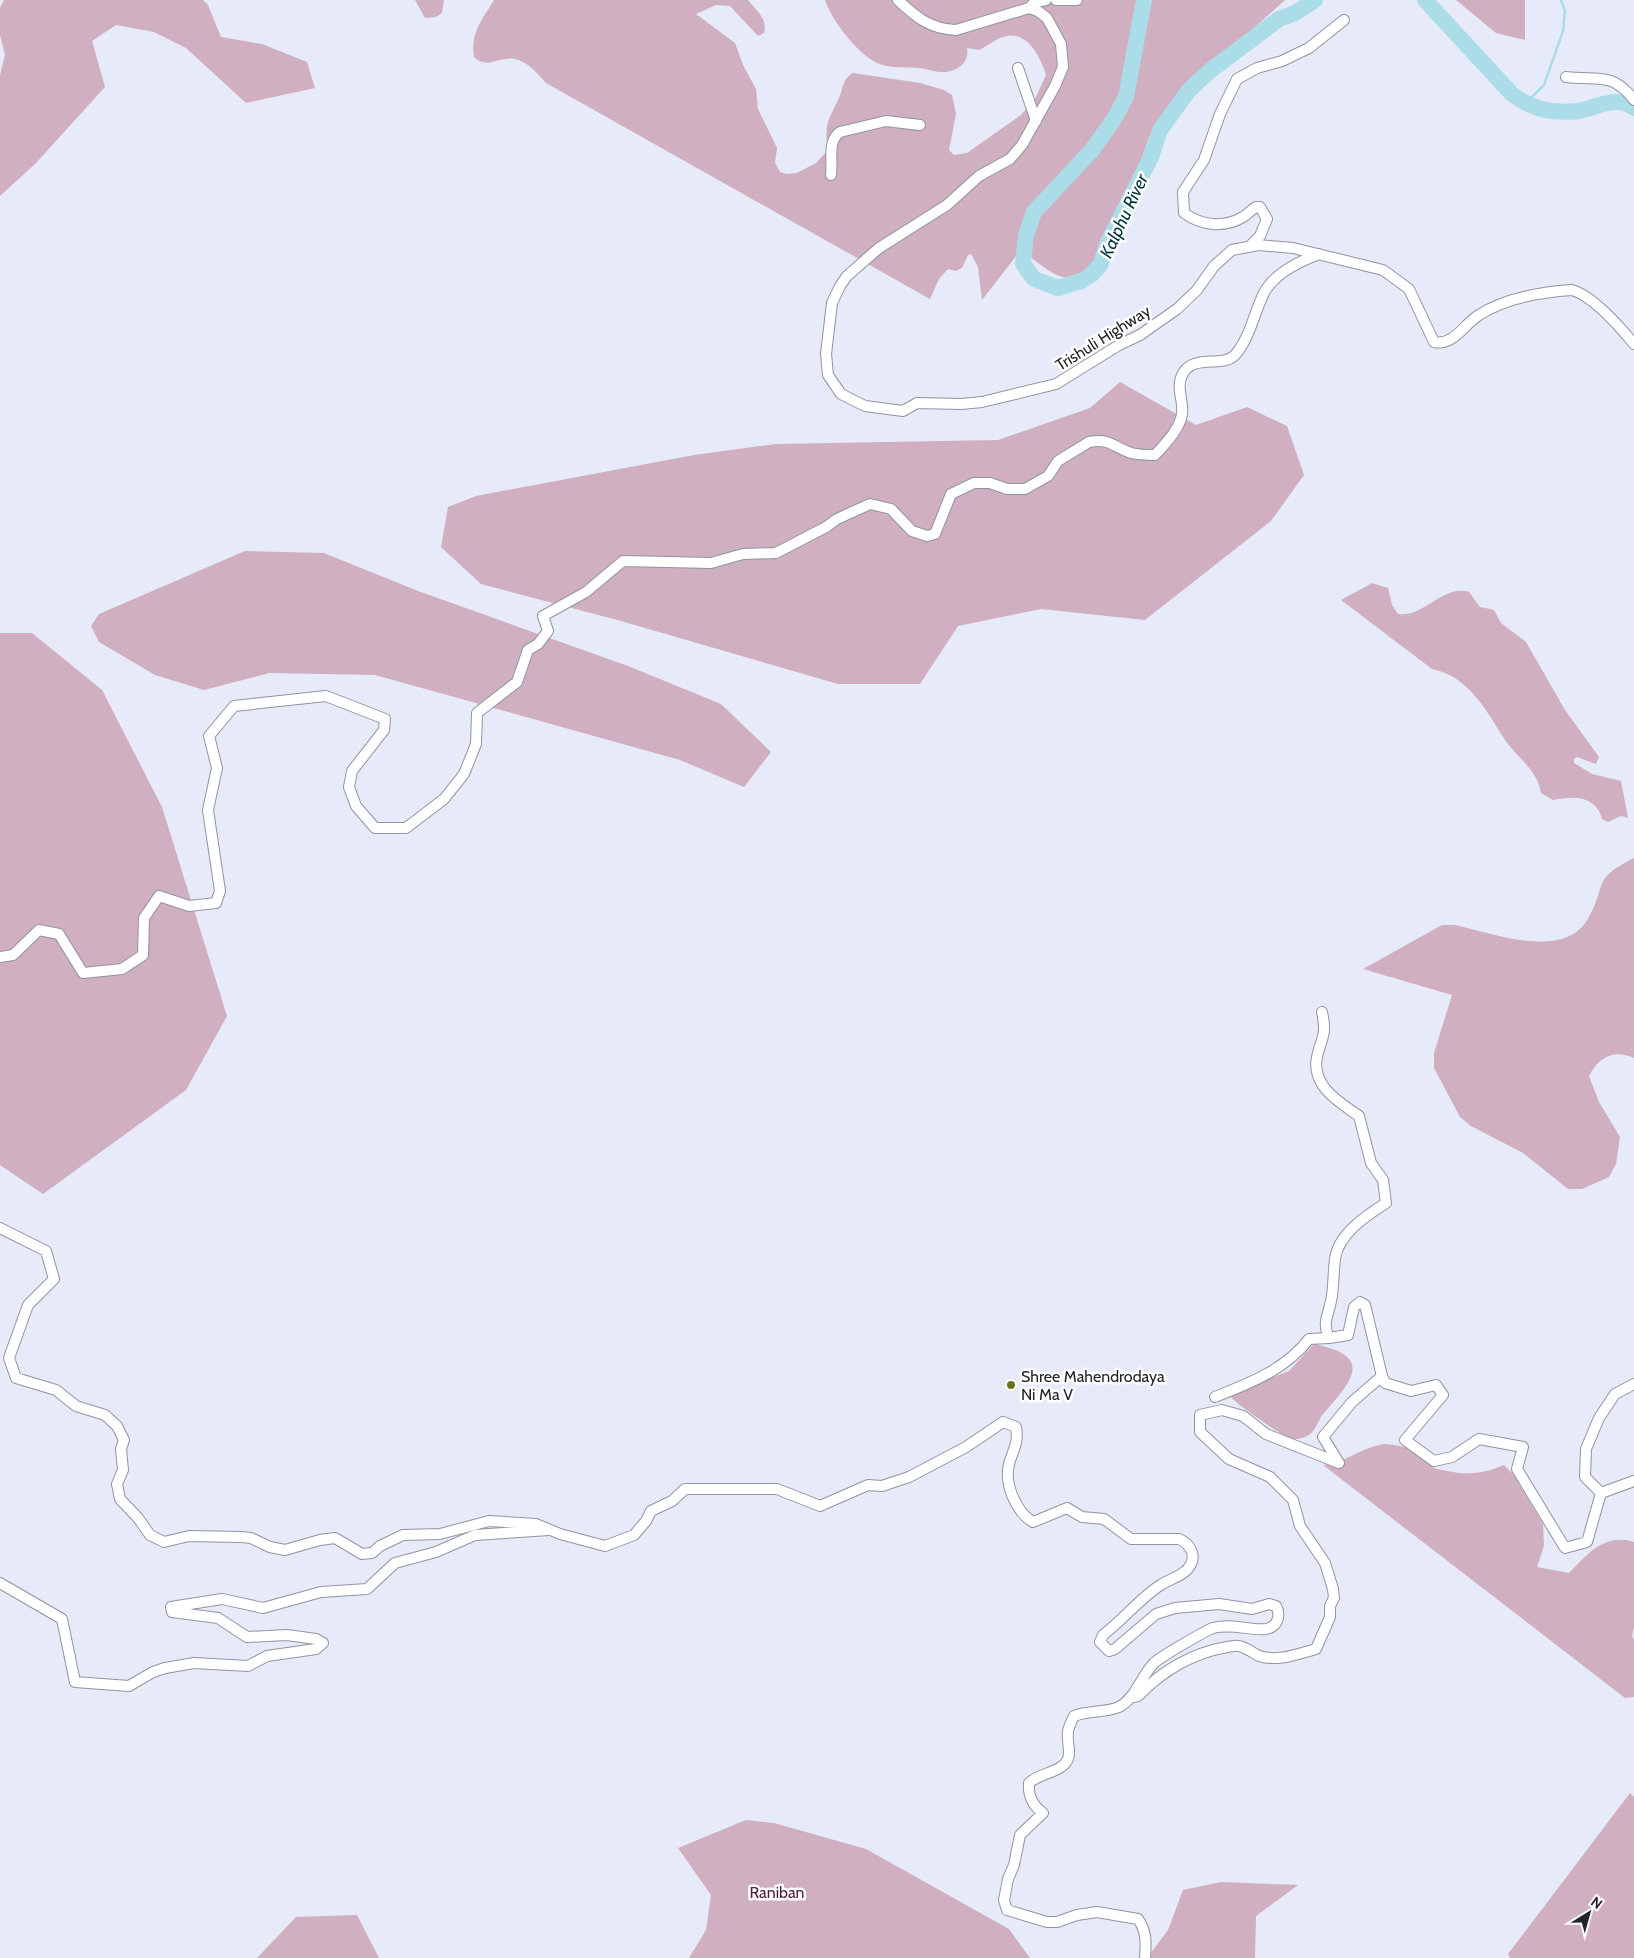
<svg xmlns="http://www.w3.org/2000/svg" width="1634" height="1958" viewBox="0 0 1634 1958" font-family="Cabin,sans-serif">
<rect width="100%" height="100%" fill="#e7eaf8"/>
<g fill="#cfafc0">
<path d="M4 0H203L208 5 221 37 262 44 307 62 315 88 246 103 186 48 154 32 116 25 92 41 105 87 35 164 0 196V75L5 55 0 35V8Z"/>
<path d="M415 0H444L442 13 436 17 425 18Z"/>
<path d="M494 0H748C756 10 768 19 764 33L758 36 730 6 716 5 696 14 735 43 743 65 756 89 758 109 777 148 775 163 780 172 786 174 797 173 816 163 828 150C824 125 828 121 838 100 844 89 841 80 853 73L920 83 944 90 952 95 956 114 949 150 954 155 967 153 1021 115 1035 99 1046 75C1041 59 1029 32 1007 36 998 37 988 46 979 50L967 48C970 63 956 73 941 72 933 72 925 68 918 68 904 67 885 69 872 60 855 50 831 19 825 0H1285L1183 92 1149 137 1135 179 1092 267C1067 289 1052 273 1030 257L1027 242 982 300 978 267 971 254 968 255 962 268 956 271 948 269 939 279 930 299 546 83C538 74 528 62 515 59 499 56 488 70 474 57 470 32 483 19 494 0Z"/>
<path d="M1456 0H1525V40L1496 33Z"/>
<path d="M1120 382 1196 425 1247 407 1287 426 1304 475 1271 521 1145 620 1041 609 958 626 920 684H838L621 621 481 584 441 547 448 507 476 496 694 455 776 444 998 440 1090 408Z"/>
<path d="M245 551 324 553 418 591 628 666 721 704 771 752 744 787 680 760 375 675 269 673 204 690 155 675 99 642 91 626 99 614Z"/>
<path d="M1372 583 1388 588 1392 605 1398 614C1424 618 1443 584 1469 592L1480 607 1494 610 1501 623 1526 642 1565 710 1599 757 1596 764 1577 757 1574 759V763L1592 774 1621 781 1628 818 1621 816 1608 822 1602 819C1596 795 1572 796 1553 800L1541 793C1537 769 1518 759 1505 740 1487 712 1469 676 1432 669L1341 600Z"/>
<path d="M0 633H32L102 690 162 807 227 1016 186 1090 43 1194 0 1165Z"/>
<path d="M1634 858V1058C1613 1049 1599 1057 1589 1076L1599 1102 1620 1137 1616 1164 1609 1177 1582 1189H1568L1523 1153 1471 1126 1460 1117 1434 1068V1053L1452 995 1363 969 1442 925H1455C1492 933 1563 961 1588 919 1608 884 1590 880 1634 858Z"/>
<path d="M1314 1344C1375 1356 1352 1381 1324 1413 1316 1422 1316 1435 1302 1438 1300 1439 1294 1439 1291 1439 1284 1437 1236 1404 1231 1397L1249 1386 1289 1371Z"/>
<path d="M1385 1444C1406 1446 1422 1450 1434 1468 1461 1475 1478 1476 1504 1465L1514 1475 1543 1524 1544 1546 1537 1567 1569 1573C1588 1554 1604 1533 1634 1542V1627L1632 1636 1634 1640V1697L1625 1698 1323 1465C1348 1462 1361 1447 1385 1444Z"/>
<path d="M1630 1793 1634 1797V1958H1510L1508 1954Z"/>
<path d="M746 1820 774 1823 866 1849 1009 1929 1030 1958H689L706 1930 711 1895 678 1848Z"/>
<path d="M1221 1882 1298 1885 1256 1916 1255 1958H1147L1168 1930 1183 1890Z"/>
<path d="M357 1915 379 1958H257L296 1917Z"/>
</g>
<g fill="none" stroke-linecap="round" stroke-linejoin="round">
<path stroke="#abdde8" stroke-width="2.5" d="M1525 104 1544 85 1563 31 1565 11 1561 0"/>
<g stroke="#abdde8" stroke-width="16">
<path d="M1144 0 1126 97 1114 119 1092 150 1034 212 1026 235 1023 264 1034 279 1058 288 1081 281 1091 275 1101 264 1107 244 1151 157 1160 130 1189 90 1211 70 1279 19 1295 13 1315 0"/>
<path d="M1425 0 1511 93C1530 109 1553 114 1578 111 1597 108 1616 94 1634 108"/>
</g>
<defs>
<g id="minor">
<path d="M898 0C916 17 930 29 956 30L1029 8 1038 11 1047 18 1061 44 1063 67 1055 86 1022 145 1010 159 979 176 947 205 879 248 847 276 840 286 832 303 826 354 828 375 841 394 865 406 903 411 917 403 961 404 982 402 1056 384 1119 345 1140 335 1177 309 1197 290 1214 266 1232 250 1258 245 1293 248 1383 270 1409 289 1434 342C1454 346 1464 324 1479 315 1505 298 1542 292 1572 290 1593 296 1620 327 1634 344"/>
<path d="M1056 0H1077"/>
<path d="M1029 8 1035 2 1046 0"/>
<path d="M1018 68 1036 121"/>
<path d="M1566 77C1597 81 1612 71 1634 100"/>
<path d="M831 175C833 160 827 141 840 132L886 121 920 125"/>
<path d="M1250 246 1260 236 1267 219 1260 207H1256C1251 210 1248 214 1243 217 1224 228 1202 226 1184 213L1183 192 1204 160 1220 114 1237 79 1257 68 1282 61 1309 48 1344 20"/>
<path d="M0 957 13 955 39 930 59 934 83 973 122 969 143 955 144 918 159 896 189 906 216 903 220 891 208 810 217 768 209 736 234 706 326 696 385 719 384 730 352 771 349 787 356 806 375 828H406L444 799 464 774 476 744 477 713 517 682 528 650 538 644 548 631 543 616 586 592 623 561 711 563 743 554 776 553 826 527 837 519 870 504 891 509 912 531 927 536 935 534 951 494 974 483H990L1007 489H1025L1048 476 1058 461 1089 442C1111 438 1113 447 1131 453 1139 455 1147 455 1155 455 1165 444 1180 429 1182 414 1184 399 1175 388 1183 373 1195 354 1222 368 1235 355 1250 338 1254 313 1264 293 1274 274 1300 261 1319 254"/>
<path d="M1322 1012C1327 1036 1322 1035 1317 1057 1311 1086 1339 1102 1359 1116L1371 1163 1383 1180 1386 1203C1367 1215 1338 1234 1335 1259 1333 1273 1334 1288 1331 1301 1328 1317 1322 1322 1329 1338L1348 1335 1354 1307 1360 1302 1365 1305 1382 1376 1385 1383 1411 1391 1436 1385 1443 1395 1405 1440 1434 1461 1452 1457 1479 1439 1523 1447 1517 1469 1565 1548 1587 1542 1601 1493 1585 1477 1586 1449 1599 1418 1615 1394 1634 1384"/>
<path d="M0 1228 46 1251 54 1279 28 1305 9 1358 16 1378 56 1390 76 1406 105 1415 117 1426 124 1440 121 1449 123 1470 117 1484 120 1499 138 1518 150 1535 164 1542 189 1536 241 1537 251 1538 270 1547 285 1550 320 1540 335 1538 362 1554 372 1553 380 1546 403 1535 440 1534 489 1521 536 1524 560 1534 605 1546 634 1535 646 1521 651 1511 672 1501 685 1489H777L820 1506 868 1485 882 1486 909 1477 966 1447 1003 1422 1016 1427C1019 1442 1013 1450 1009 1464 1004 1484 1016 1512 1033 1522L1067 1508 1082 1517 1104 1519 1131 1539H1179C1189 1543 1196 1554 1191 1564 1186 1575 1172 1578 1162 1584 1141 1597 1124 1619 1103 1635L1100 1642 1109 1651 1115 1649 1156 1614 1175 1608 1219 1604 1252 1609 1269 1604 1276 1606C1281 1615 1278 1627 1266 1629 1251 1631 1232 1623 1213 1628 1205 1631 1160 1657 1154 1663 1141 1676 1136 1698 1119 1707 1105 1713 1089 1710 1074 1716 1072 1720 1069 1726 1068 1731 1066 1744 1075 1758 1061 1767 1051 1774 1039 1774 1029 1783 1028 1796 1032 1805 1043 1813L1020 1835 1014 1865 1008 1879 1004 1900 1007 1910 1047 1922H1057L1077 1915 1097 1912 1138 1919C1147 1932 1146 1943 1145 1958"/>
<path d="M1215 1397C1250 1383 1285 1370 1309 1339L1329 1338"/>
<path d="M1601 1493 1634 1481"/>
<path d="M0 1583 62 1619 75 1682 129 1686 153 1672 165 1668 194 1663 248 1666 267 1656 316 1649 323 1643 316 1639 287 1635 247 1637 218 1618 172 1612 171 1607 222 1599 263 1608 321 1592 367 1589 395 1563 436 1552 475 1535 549 1530"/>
<path d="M1133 1697 1138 1696C1162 1671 1193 1653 1227 1647 1230 1647 1235 1645 1238 1646 1246 1647 1253 1653 1259 1656 1277 1662 1298 1654 1316 1649L1330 1617V1606L1334 1598 1333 1589 1325 1563 1300 1526 1293 1500 1270 1477 1229 1459 1200 1432V1415L1222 1410 1243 1416 1266 1434 1339 1463 1323 1437 1352 1402 1382 1376"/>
</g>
</defs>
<use href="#minor" stroke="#9194a1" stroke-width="12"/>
<use href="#minor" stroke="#fff" stroke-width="10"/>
</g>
<circle fill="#6b721b" stroke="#fff" stroke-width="2" cx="1011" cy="1385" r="5"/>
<g text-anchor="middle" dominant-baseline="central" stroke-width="5" stroke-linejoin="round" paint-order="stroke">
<g font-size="16" fill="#232329" stroke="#fff">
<text transform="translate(1103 338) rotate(-32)">Trishuli Highway</text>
</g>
<g font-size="16" fill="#232329" stroke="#fff" text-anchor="start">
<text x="1021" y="1376">Shree Mahendrodaya<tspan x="1021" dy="18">Ni Ma V</tspan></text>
</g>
<g font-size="16" fill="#4b1b3a" stroke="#fff">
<text x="777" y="1892">Raniban</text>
</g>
<g font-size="18" font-style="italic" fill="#02333b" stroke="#fff">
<text transform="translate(1124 216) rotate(-65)">Kalphu River</text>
</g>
</g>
<g transform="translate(1589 1913) rotate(37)" stroke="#ffffff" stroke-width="4" paint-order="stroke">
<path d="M0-4L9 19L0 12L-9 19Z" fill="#232329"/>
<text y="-8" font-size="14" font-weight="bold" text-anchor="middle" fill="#232329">N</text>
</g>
</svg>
